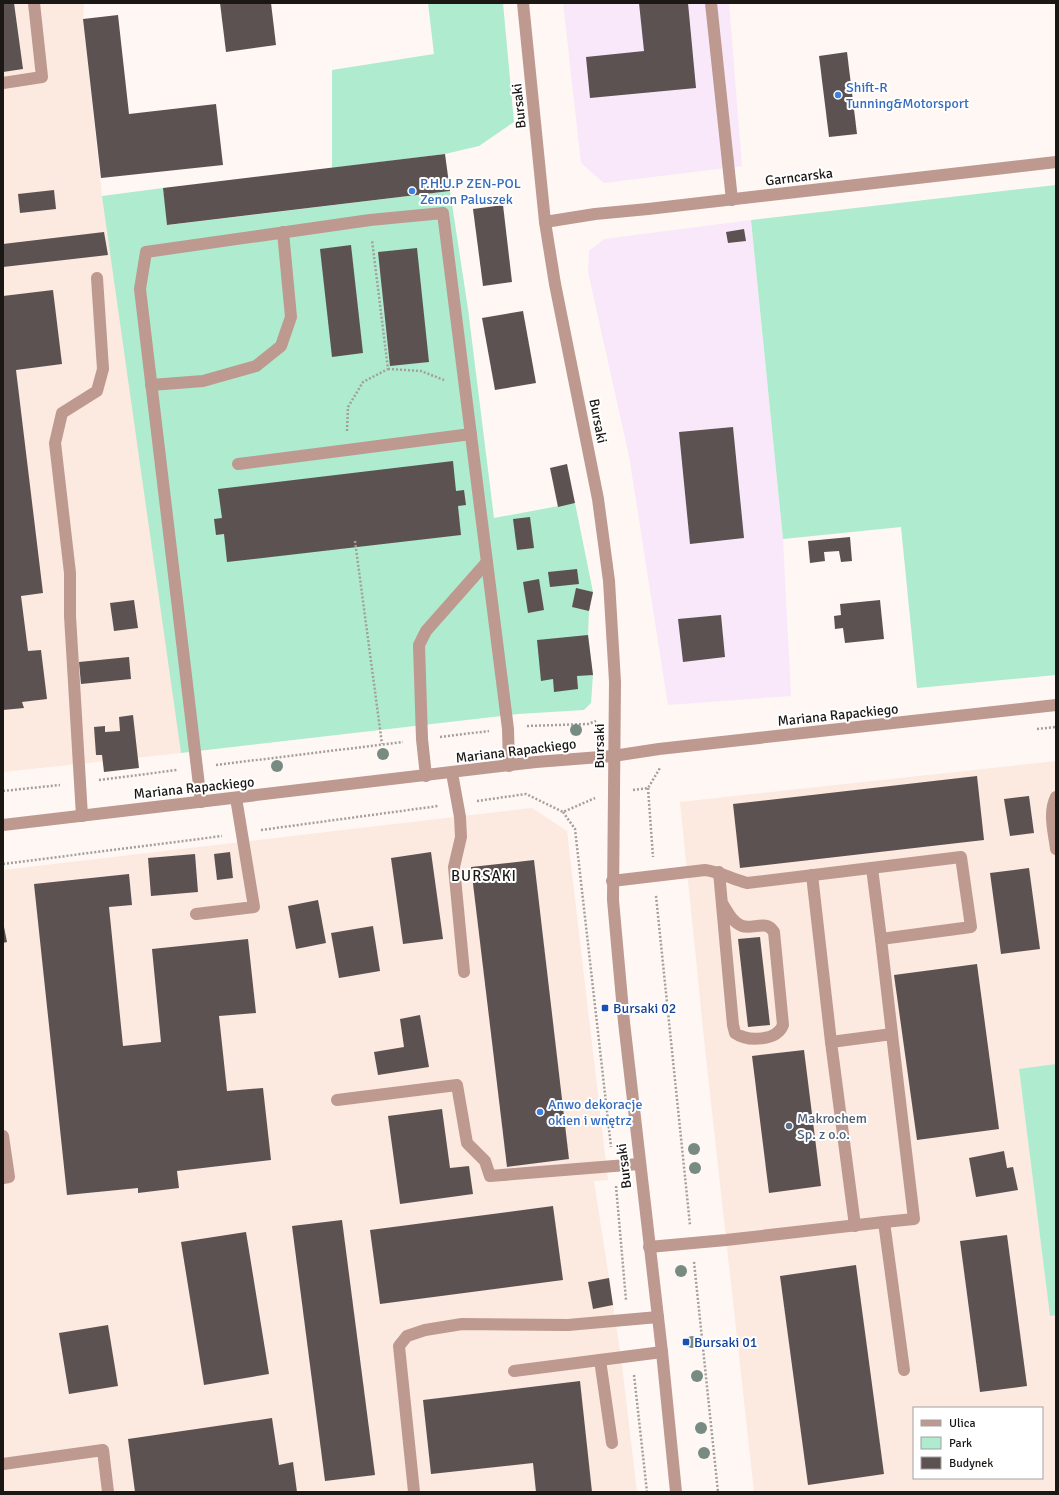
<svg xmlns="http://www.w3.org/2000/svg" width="1059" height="1495" viewBox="0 0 1059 1495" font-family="Signika,sans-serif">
<rect width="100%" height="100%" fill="#fef7f4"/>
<g fill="#f9e8fa">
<path d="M563 3H729L742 166 604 183 581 163Z"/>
<path d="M751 220 783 539 791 696 668 705 629 456 588 272 589 251 604 239Z"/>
</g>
<g fill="#fce9df" fill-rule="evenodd">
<path d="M3 3H84L83 19 102 196 119 255 181 753 3 772Z"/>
<path d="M1056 761V1064L1019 1070 1050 1315H1056V1492H754L705 1048 680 802ZM914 1408H1042V1478H914Z"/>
<path d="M532 808 567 831 608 1180 594 1181 621 1357 637 1492H3V870Z"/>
</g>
<g fill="#aeebcf">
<path d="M428 3H503L514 122 479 146 445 154 332 168V70L434 54Z"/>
<path d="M1056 185V675L917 688 901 527 783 539 751 220Z"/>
<path d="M163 188 168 225 450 191 468 309 494 518 575 503 593 592 589 611 588 635 593 675 591 703 584 710 518 714 181 753 102 196Z"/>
<path d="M1056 1064V1315L1050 1316 1019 1069Z"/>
</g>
<g fill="#5d5252">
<path d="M3 3H14L23 69 3 72Z"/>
<path d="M220 3H271L276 45 226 52Z"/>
<path d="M639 3H688L696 88 590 98 586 57 644 51Z"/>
<path d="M118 15 129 114 216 104 223 165 101 178 83 19Z"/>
<path d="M847 52 857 134 829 137 819 56Z"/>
<path d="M445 154 450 191 167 225 163 188Z"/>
<path d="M54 190 56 209 20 213 18 194Z"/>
<path d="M503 205 512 282 483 286 473 209Z"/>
<path d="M744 229 746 241 728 243 726 232Z"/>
<path d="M104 232 108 255 3 267V244Z"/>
<path d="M351 245 363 353 332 357 320 249Z"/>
<path d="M417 248 429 362 390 366 378 252Z"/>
<path d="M53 290 62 364 16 370 43 593 21 596 28 651 41 650 47 699 22 702 24 708 3 710V296Z"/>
<path d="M523 311 536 383 495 390 482 318Z"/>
<path d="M733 427 744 538 690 544 679 432Z"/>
<path d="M453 461 456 491 464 490 466 505 458 506 461 535 227 562 224 534 216 535 214 519 222 518 218 489Z"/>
<path d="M567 464 575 503 558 507 550 468Z"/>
<path d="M530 517 534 548 517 550 513 519Z"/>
<path d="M850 537 852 561 841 562 839 551 824 552 825 561 810 563 808 541Z"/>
<path d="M577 569 579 584 550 587 548 572Z"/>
<path d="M539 579 544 610 528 613 523 582Z"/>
<path d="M576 588 593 592 589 611 572 607Z"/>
<path d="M134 600 138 628 114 631 110 603Z"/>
<path d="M880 600 884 639 845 643 843 628 835 629 834 616 841 615 840 604Z"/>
<path d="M721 615 725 657 683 662 678 619Z"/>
<path d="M588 635 593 675 577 676 578 689 554 692 553 679 541 681 537 640Z"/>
<path d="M129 657 131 679 81 684 79 662Z"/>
<path d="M133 715 139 768 104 772 102 755H96L94 727 105 726V732L120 731 119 717Z"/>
<path d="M977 776 984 840 740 868 733 804Z"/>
<path d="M1029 796 1034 833 1010 836 1004 799Z"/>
<path d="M230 852 233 878 217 880 214 854Z"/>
<path d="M431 852 443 939 403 944 391 858Z"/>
<path d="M195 854 198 892 151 896 148 858Z"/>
<path d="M534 860 569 1159 507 1167 471 867Z"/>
<path d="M1029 868 1040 949 1001 954 990 873Z"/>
<path d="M129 874 132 905 109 907 123 1046 161 1042 152 949 248 939 256 1013 219 1016 227 1091 263 1088 271 1160 177 1171 179 1188 138 1193V1188L67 1195 34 884Z"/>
<path d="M318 900 326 943 296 949 288 906Z"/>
<path d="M3 922 7 942 3 943Z"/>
<path d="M373 926 380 971 339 978 331 933Z"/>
<path d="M760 937 770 1025 748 1027 738 939Z"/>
<path d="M977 964 999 1129 917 1140 894 975Z"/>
<path d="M420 1015 429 1067 378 1075 374 1052 404 1047 400 1019Z"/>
<path d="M804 1050 821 1186 769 1193 752 1056Z"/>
<path d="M442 1109 450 1168 469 1166 473 1194 400 1204 388 1116Z"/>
<path d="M1004 1151 1007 1168 1013 1167 1018 1190 976 1197 969 1158Z"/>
<path d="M553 1206 563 1280 380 1304 370 1230Z"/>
<path d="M342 1220 375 1475 325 1481 292 1226Z"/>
<path d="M246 1232 269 1374 204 1385 181 1242Z"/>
<path d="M1007 1235 1027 1386 980 1392 960 1241Z"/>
<path d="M856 1265 884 1474 808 1485 780 1276Z"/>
<path d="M609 1278 613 1305 593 1309 588 1282Z"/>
<path d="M108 1325 118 1386 69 1394 59 1333Z"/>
<path d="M580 1381 592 1492H536L533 1463 431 1474 423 1400Z"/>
<path d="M272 1418 279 1465 293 1462 297 1492H135L128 1439Z"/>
</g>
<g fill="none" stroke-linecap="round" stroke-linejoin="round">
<g stroke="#a49f9c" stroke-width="2.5" stroke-dasharray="2 2" stroke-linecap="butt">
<path d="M388 369 421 371 444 380"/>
<path d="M347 431 348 407 363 382 388 369 372 240"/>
<path d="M355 541 382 744"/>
<path d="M527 726 588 724 596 721"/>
<path d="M1037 729 1056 727"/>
<path d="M440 737 489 731"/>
<path d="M216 765 403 742"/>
<path d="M99 780 177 770"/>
<path d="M648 788 653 857"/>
<path d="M633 790 648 788 660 768"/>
<path d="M3 791 60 785"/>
<path d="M477 801 526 794 563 812 595 798"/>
<path d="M563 812 575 829 611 1147"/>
<path d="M261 830 438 806"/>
<path d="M3 864 222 836"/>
<path d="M656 896 690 1225"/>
<path d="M616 1186 626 1300"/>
<path d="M694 1262 718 1492"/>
<path d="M634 1375 647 1492"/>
</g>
<g stroke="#bd9990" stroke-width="12">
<path d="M711 3 732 200"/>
<path d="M3 83 42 77 34 3"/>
<path d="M151 385 203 381 256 366 281 346 291 317 283 232"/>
<path d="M238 464 471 434"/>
<path d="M452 773 460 817 461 837 454 867 464 972"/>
<path d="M426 776 422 739 419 645 426 631 487 562"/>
<path d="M1056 797C1048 813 1054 832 1056 849"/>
<path d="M201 802 140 289 146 252 370 220 443 213 508 729 509 766"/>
<path d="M82 816 70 616V573L55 443 62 413 97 391 103 369 97 278"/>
<path d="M872 868 881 939"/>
<path d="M719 872 733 1025 735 1033C748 1042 777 1041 783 1025L774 932C766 919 753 930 742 926 732 922 727 911 722 903"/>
<path d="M812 875 831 1042"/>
<path d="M612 881 705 870C721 872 731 879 747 883L961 857 971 927 881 939 892 1034"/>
<path d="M196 914 254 907 236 798"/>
<path d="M337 1100 457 1085 467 1143 485 1161 490 1176 639 1164"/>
<path d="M3 1136 9 1177 3 1178"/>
<path d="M855 1226 831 1042 892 1034 914 1219 884 1222"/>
<path d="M649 1247 726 1240 884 1222 904 1370"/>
<path d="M600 1360 612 1443"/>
<path d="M514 1371 662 1352"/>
<path d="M3 1464 103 1450 108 1492"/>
<path d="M414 1492 399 1346 407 1336 425 1330 462 1324 568 1325 658 1317"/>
</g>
<g stroke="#bd9990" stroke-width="12">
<path d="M523 3 545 222 555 284 598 499 609 581 615 682 613 900 624 1022 662 1352 676 1492"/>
<path d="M545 222 595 214 648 209 1056 162"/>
<path d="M3 825 536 762 613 756 659 749 1056 705"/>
</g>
</g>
<g fill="#788b82">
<circle cx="576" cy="730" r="6"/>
<circle cx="383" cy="754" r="6"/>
<circle cx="277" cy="766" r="6"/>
<circle cx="694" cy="1149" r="6"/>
<circle cx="695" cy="1168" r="6"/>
<circle cx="681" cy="1271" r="6"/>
<circle cx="692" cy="1342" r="6"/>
<circle cx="697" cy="1376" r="6"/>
<circle cx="701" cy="1428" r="6"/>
<circle cx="704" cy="1453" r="6"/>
</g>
<g fill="#3f7fe0" stroke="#fff" stroke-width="1.5">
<circle cx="838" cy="95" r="4"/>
<circle cx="412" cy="191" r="4"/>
<circle cx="540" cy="1112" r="4"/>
</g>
<g fill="#1a4fb4" stroke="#fff" stroke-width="1.5">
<rect x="601" y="1004" width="8" height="8" rx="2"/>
<rect x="682" y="1338" width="8" height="8" rx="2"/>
</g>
<circle fill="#5c6f8a" stroke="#fff" stroke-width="1.5" cx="789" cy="1126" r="4"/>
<g text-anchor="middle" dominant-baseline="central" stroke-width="4" stroke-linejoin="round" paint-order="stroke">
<g font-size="14" fill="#366cbe" stroke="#fff" text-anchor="start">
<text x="846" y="87">Shift-R<tspan x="846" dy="16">Tunning&amp;Motorsport</tspan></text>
<text x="420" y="183">P.H.U.P ZEN-POL<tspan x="420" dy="16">Zenon Paluszek</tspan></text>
<text x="548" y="1104">Anwo dekoracje<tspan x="548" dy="16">okien i wnętrz</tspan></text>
</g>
<g font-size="14" fill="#1b1715" stroke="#fff">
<text transform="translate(519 106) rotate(-96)">Bursaki</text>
<text transform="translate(799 177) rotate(-7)">Garncarska</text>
<text transform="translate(598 421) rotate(79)">Bursaki</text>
<text transform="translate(838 715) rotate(-6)">Mariana Rapackiego</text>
<text transform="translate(599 746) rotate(-90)">Bursaki</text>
<text transform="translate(516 751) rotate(-7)">Mariana Rapackiego</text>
<text transform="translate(194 788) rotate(-6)">Mariana Rapackiego</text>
<text transform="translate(624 1166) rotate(-97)">Bursaki</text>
</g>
<g font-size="14" fill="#164399" stroke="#fff" text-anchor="start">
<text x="613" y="1008">Bursaki 02</text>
<text x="694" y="1342">Bursaki 01</text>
</g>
<g font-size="14" fill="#4e5e75" stroke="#fff" text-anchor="start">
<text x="797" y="1118">Makrochem<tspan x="797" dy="16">Sp. z o.o.</tspan></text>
</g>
<g font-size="15" letter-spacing="1" fill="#1b1715" stroke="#fff">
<text x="484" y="876">BURSAKI</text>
</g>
</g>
<rect width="1059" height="1495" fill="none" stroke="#1b1715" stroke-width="8"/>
<rect x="913" y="1407" width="130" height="72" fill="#ffffff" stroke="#a4a2a1"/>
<rect x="921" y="1420" width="20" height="6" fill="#bd9990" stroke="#a4a2a1"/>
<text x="949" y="1427" font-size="12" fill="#1b1715">Ulica</text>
<rect x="921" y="1437" width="20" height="12" fill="#aeebcf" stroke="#a4a2a1"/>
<text x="949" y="1447" font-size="12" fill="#1b1715">Park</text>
<rect x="921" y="1457" width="20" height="12" fill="#5d5252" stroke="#a4a2a1"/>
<text x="949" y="1467" font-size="12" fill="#1b1715">Budynek</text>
</svg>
